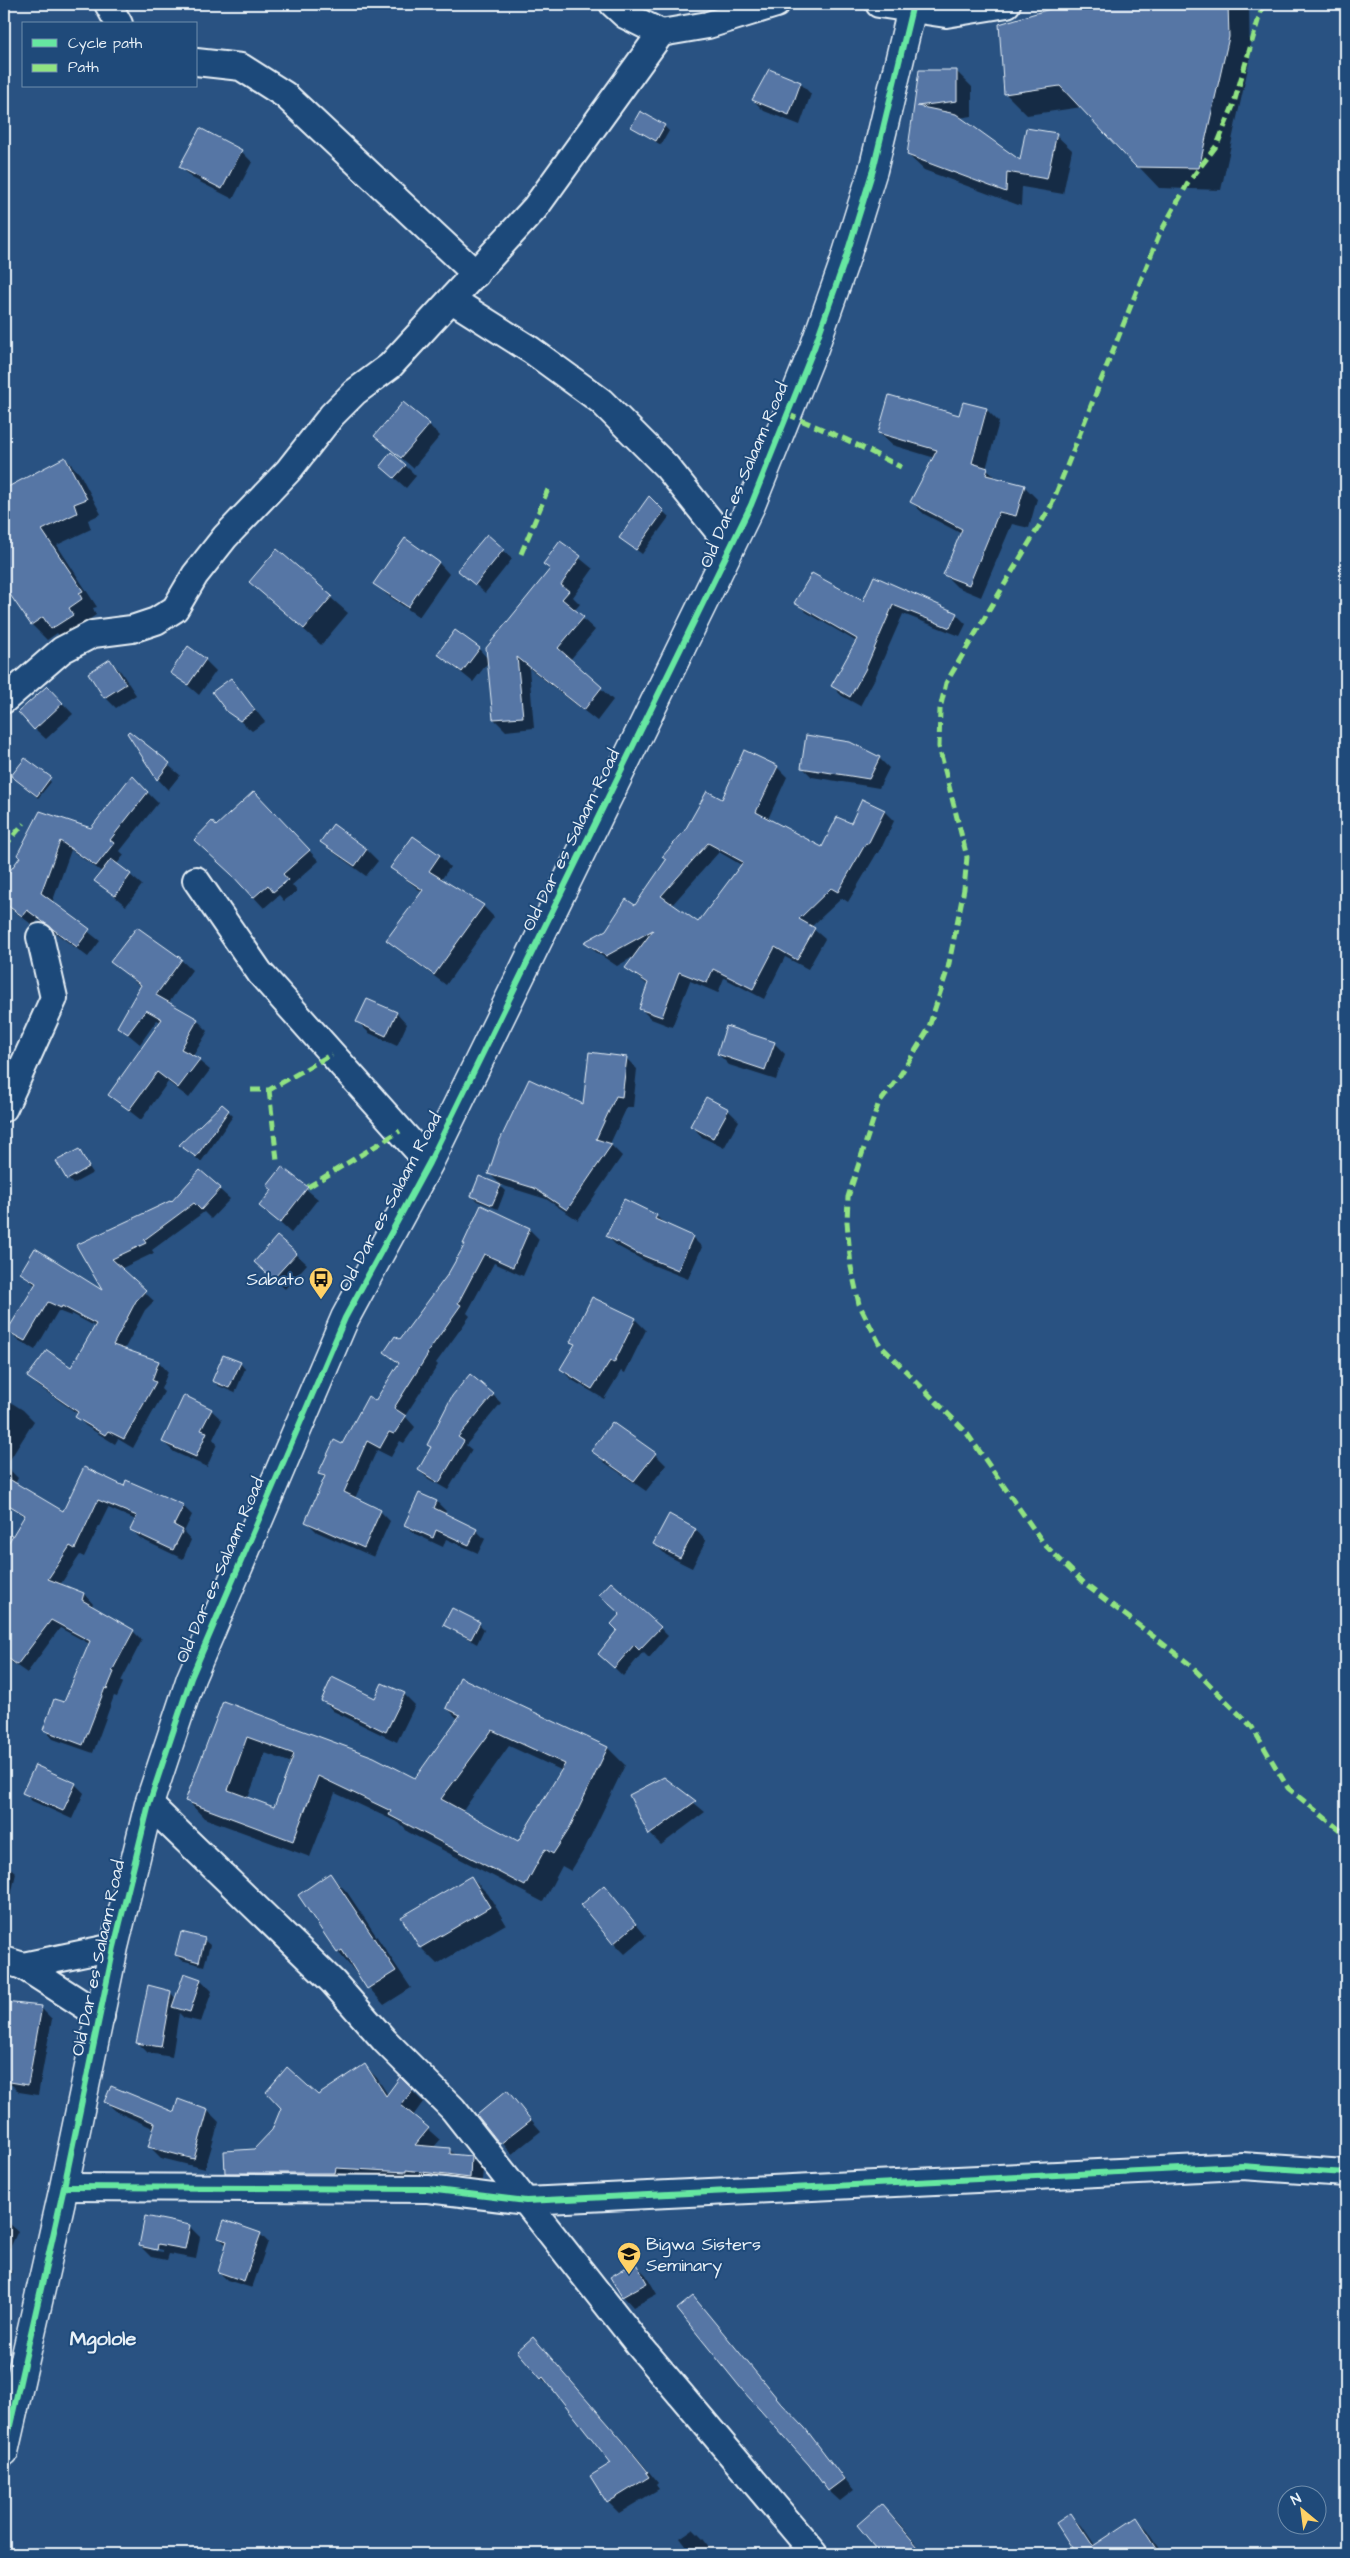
<svg xmlns="http://www.w3.org/2000/svg" width="1350" height="2558" viewBox="0 0 1350 2558" font-family="'Architects Daughter',sans-serif">
<rect width="100%" height="100%" fill="#295282"/>
<filter id="ink" filterUnits="userSpaceOnUse"><feTurbulence type="fractalNoise" baseFrequency=".02" numOctaves="2"/><feDisplacementMap in="SourceGraphic" scale="10" xChannelSelector="R" yChannelSelector="G"/><feConvolveMatrix kernelMatrix="1 2 1 2 8 2 1 2 1" color-interpolation-filters="sRGB"/></filter>
<g filter="url(#ink)">
<g fill="#0007" fill-rule="evenodd">
<path d="M1072 4H1249L1250 59 1221 190 1159 188 1082 107 1027 115 1005 93 1060 7Z"/>
<path d="M956 71 972 87V116L959 118 1021 162 1056 135 1072 150 1063 194 1022 187 1021 206 924 170 908 155 920 72Z"/>
<path d="M800 83 811 94 800 125 764 111 753 100Z"/>
<path d="M664 126 669 131 661 145 632 127Z"/>
<path d="M201 130 241 151 252 162 233 199 192 178 181 167Z"/>
<path d="M986 409 999 422 986 469 997 479 1024 486 1037 499 1029 528 1012 524 981 597 957 587 945 575 962 534 924 514 911 502 935 458 892 445 879 433 960 417Z"/>
<path d="M429 425 440 436 413 468 376 436Z"/>
<path d="M65 458 80 474 101 514 88 520 91 529 57 545 97 607 93 608 96 615 84 623 87 631 67 644 57 633 47 640 31 624 4 584 7 581 4 575V491Z"/>
<path d="M405 465 416 476 406 488 381 466Z"/>
<path d="M649 498 669 517 642 554 626 542Z"/>
<path d="M487 536 512 559 485 593 459 570Z"/>
<path d="M406 540 439 563 449 574 419 617 386 594 375 583Z"/>
<path d="M560 542 593 569 573 597 580 604 574 611 595 630 570 660 613 700 597 721 529 668 534 728 506 731 494 719 489 661 473 682 438 654 479 649 488 659 550 570 545 564Z"/>
<path d="M278 551 348 613 321 645 251 582Z"/>
<path d="M875 578 956 614 966 624 960 636 903 614 874 680 860 706 842 696 832 686 857 642 806 612 796 603H863Z"/>
<path d="M205 660 216 671 199 695 172 672Z"/>
<path d="M110 661 121 672 136 695 116 708 105 697Z"/>
<path d="M231 679 265 722 252 731 228 711Z"/>
<path d="M47 687 73 714 46 739 35 729Z"/>
<path d="M129 732 180 775 168 790 158 779Z"/>
<path d="M850 743 879 758 889 768 879 788 812 777 802 767Z"/>
<path d="M777 767 787 777 768 819 823 849 851 825 884 811 894 821 879 853H877L848 902 842 898 811 927 825 939 808 969 785 957 764 999 724 978 718 993 690 981 672 1027 651 1019 640 1008 649 986 626 968 635 956 617 966 596 952 586 942 606 931 635 906 722 800ZM719 852 743 866 698 924 672 905Z"/>
<path d="M41 771 51 782 38 798 12 776Z"/>
<path d="M132 777 158 803 120 851 124 855 117 864 142 885 126 906 96 881 102 872 71 850 52 903 100 941 88 957 38 920 34 926 4 904V881L21 858 19 855 92 829Z"/>
<path d="M264 803 319 861 292 885 297 891 284 901 279 895 264 908 237 879 216 827Z"/>
<path d="M333 826 367 850 378 861 366 876 333 852 322 842Z"/>
<path d="M413 838 440 856 450 867 441 880 483 906 494 917 446 985 399 950 388 939 423 893 392 868Z"/>
<path d="M181 960 192 970 168 1004 197 1020 208 1031 193 1056 210 1070 189 1098 168 1082 141 1120 109 1095 161 1022 157 1020 140 1044 118 1026 141 987 112 962Z"/>
<path d="M397 1013 407 1024 397 1046 369 1033 358 1022Z"/>
<path d="M774 1043 785 1054 776 1080 729 1065 718 1054Z"/>
<path d="M626 1058 637 1069 633 1107H627L610 1144 622 1156 578 1220 546 1199 501 1185 490 1174 584 1106Z"/>
<path d="M728 1110 739 1121 724 1148 702 1137 692 1126Z"/>
<path d="M228 1111 233 1116 201 1162 180 1145Z"/>
<path d="M78 1150 93 1173 73 1184 68 1179Z"/>
<path d="M282 1169 318 1199 291 1233 261 1206 273 1191Z"/>
<path d="M200 1172 230 1199 211 1219 204 1212 152 1250 154 1253 120 1269 154 1301 145 1310 124 1350 159 1362 168 1372 161 1389 164 1392 133 1448 118 1439 115 1444 86 1426 77 1417 78 1414 38 1386 29 1377 71 1369 96 1327 72 1314 71 1316 58 1311 35 1350 18 1340 9 1331 36 1286 22 1273 106 1294 78 1246 171 1204Z"/>
<path d="M500 1186 505 1191 498 1209 477 1201 472 1196Z"/>
<path d="M482 1207 529 1229 539 1239 523 1276 494 1263 467 1313 470 1316 436 1363 438 1365 405 1416 415 1427 404 1443 400 1441 391 1457 377 1450 355 1498 380 1511 390 1521 374 1557 317 1532 307 1522 325 1479 320 1473 376 1402 399 1364 385 1351 400 1341 449 1275 466 1245Z"/>
<path d="M656 1216 666 1225 692 1237 702 1247 688 1279 650 1264 617 1246 607 1236Z"/>
<path d="M296 1254 307 1264 285 1289 255 1262Z"/>
<path d="M635 1319 646 1330 625 1373 621 1371 604 1399 572 1380 561 1369 576 1346 572 1342Z"/>
<path d="M240 1363 245 1369 235 1393 219 1386 213 1381Z"/>
<path d="M493 1395 501 1403 466 1445 472 1450 448 1490 427 1478 419 1470Z"/>
<path d="M4 1398 23 1410 34 1421 6 1466 18 1478 15 1484 64 1512 124 1487 183 1506 192 1515 184 1532 191 1540 183 1559 141 1539 132 1530 136 1520 108 1508 84 1557 80 1555 60 1585 84 1594 93 1604 91 1608 133 1631 142 1640 121 1681 123 1683 117 1697 114 1696 93 1753 53 1739 44 1729 65 1704 90 1644 60 1628 27 1673 4 1657V1552L25 1517 4 1501 6 1496 4 1494Z"/>
<path d="M211 1410 222 1420 213 1439 217 1444 207 1467 174 1452 163 1442Z"/>
<path d="M593 1451 655 1454 666 1465 646 1491 604 1462Z"/>
<path d="M420 1494 437 1502 446 1511 444 1514 476 1530 485 1539 478 1553 446 1539 443 1547 415 1534 406 1525Z"/>
<path d="M670 1516 696 1530 706 1541 692 1568 666 1555 655 1544Z"/>
<path d="M479 1624 484 1629 477 1644 445 1625Z"/>
<path d="M660 1628 668 1636 649 1658 643 1652 623 1676 600 1654Z"/>
<path d="M404 1694 415 1705 397 1742 333 1711 323 1700H375Z"/>
<path d="M224 1702 415 1779 458 1719 447 1708 608 1748 625 1765 585 1848 571 1871 562 1866 543 1902 408 1832 399 1823 335 1793 310 1857 204 1818 187 1800ZM509 1746 563 1771 519 1843 462 1812ZM265 1753 292 1763 275 1808 248 1798Z"/>
<path d="M664 1778 705 1812 661 1845 650 1834Z"/>
<path d="M75 1784 84 1793 72 1819 32 1801 24 1793Z"/>
<path d="M4 1862 16 1873 9 1905 4 1904Z"/>
<path d="M330 1875 347 1892 411 1988 384 2005 338 1952Z"/>
<path d="M471 1877 488 1894 506 1924 437 1964 421 1948 403 1917Z"/>
<path d="M604 1887 646 1936 625 1954 614 1943Z"/>
<path d="M204 1940 210 1945 204 1966 181 1960 176 1955Z"/>
<path d="M201 1980 212 1991 201 2022 184 2018 179 2013 172 2057 148 2053 137 2042 170 1992 176 1999Z"/>
<path d="M4 2003 41 2008 52 2019 38 2095 19 2092 12 2085 4 2084Z"/>
<path d="M365 2066 377 2078 388 2095 400 2079 423 2102 413 2116 440 2140 433 2148 450 2150 456 2156 471 2158 483 2170 481 2189 238 2184 226 2172 318 2097Z"/>
<path d="M507 2092 541 2131 512 2154 478 2115Z"/>
<path d="M106 2102 175 2113 208 2111 219 2122 205 2169 161 2158 150 2147 155 2129 117 2112Z"/>
<path d="M4 2219 18 2231 10 2248 4 2245Z"/>
<path d="M189 2226 200 2237 196 2259 169 2254 167 2260 151 2257 140 2246ZM151 2247 163 2250V2252L151 2250Z"/>
<path d="M260 2234 268 2242 252 2288 227 2280 219 2272 227 2245 219 2238Z"/>
<path d="M635 2264 646 2275 657 2294 633 2307 623 2296Z"/>
<path d="M4 2265 12 2271 6 2291H4Z"/>
<path d="M693 2298 854 2490 840 2501 829 2491Z"/>
<path d="M533 2338 633 2452 658 2483 656 2485 659 2489 619 2513 608 2502 613 2463 553 2388 541 2378Z"/>
<path d="M881 2506 898 2522 925 2554H883L858 2526Z"/>
<path d="M1071 2515 1082 2526 1101 2554H1078L1058 2524Z"/>
<path d="M1137 2519 1148 2530 1164 2554H1139L1122 2529Z"/>
<path d="M693 2529 704 2540 714 2554H692L680 2538Z"/>
</g>
<g fill="#5676a5" stroke="#e8f1f8" fill-rule="evenodd">
<path d="M1067 4H1228L1229 37 1199 168 1136 167 1060 86 1004 94 999 24Z"/>
<path d="M769 69 801 82 789 115 752 100Z"/>
<path d="M919 70H957V101L917 106 956 114 1020 160 1026 128 1057 133 1047 179 1007 172 1006 192 907 155Z"/>
<path d="M640 111 665 125 656 141 631 127Z"/>
<path d="M200 128 242 150 222 189 179 167Z"/>
<path d="M889 395 959 415 963 402 987 408 972 463 988 468 986 475 1025 485 1016 516 999 512 969 585 943 575 962 529 910 502 937 450 878 433Z"/>
<path d="M403 402 430 424 401 458 374 436Z"/>
<path d="M391 452 406 465 394 478 380 466Z"/>
<path d="M65 457 87 499 74 504 77 513 42 530 83 591 79 593 82 599 69 608 73 615 51 629 43 617 31 625 4 586V489Z"/>
<path d="M649 496 664 511 636 550 619 538Z"/>
<path d="M487 534 504 549 475 585 457 570Z"/>
<path d="M405 538 439 562 408 607 373 584Z"/>
<path d="M560 541 581 556 561 585 569 591 562 599 584 617 558 648 602 687 584 710 517 657 523 717 493 719 486 648 550 569 543 564Z"/>
<path d="M277 549 332 596 304 629 249 582Z"/>
<path d="M812 573 863 601 874 576 957 613 950 628 893 605 865 670 850 697 831 686 857 639 794 603Z"/>
<path d="M455 630 480 648 462 672 437 654Z"/>
<path d="M188 646 206 659 188 685 170 673Z"/>
<path d="M110 659 126 684 104 698 88 673Z"/>
<path d="M231 678 255 710 240 721 227 712 212 692Z"/>
<path d="M47 686 63 703 34 730 18 712Z"/>
<path d="M129 731 170 763 157 780 127 733Z"/>
<path d="M806 735 850 742 880 757 869 779 801 768Z"/>
<path d="M744 750 778 766 756 812 822 847 837 817 851 823 862 799 885 810 868 844 866 843 838 892 831 888 799 919 815 928 797 960 775 947 753 989 713 969 707 983 679 972 662 1017 639 1009 648 983 625 968 653 930 606 956 584 942 606 930 626 899 635 905 666 860 662 857 685 830 707 791 722 799ZM708 843 743 862 698 922 661 896Z"/>
<path d="M25 758 51 777 37 796 11 776Z"/>
<path d="M132 775 148 792 110 840 114 843 96 866 60 841 41 893 90 929 77 947 27 910 22 916 4 903V879L20 857 17 855 40 811 91 828Z"/>
<path d="M254 791 310 850 283 874 288 880 273 892 268 885 253 898 231 874 194 840 212 821 216 826Z"/>
<path d="M333 824 367 849 355 866 320 842Z"/>
<path d="M413 836 440 855 429 871 484 905 434 975 386 940 423 890 390 868Z"/>
<path d="M111 859 131 874 115 896 94 881Z"/>
<path d="M137 927 182 959 156 995 198 1019 181 1049 200 1059 178 1088 157 1072 129 1110 108 1095 162 1019 146 1010 128 1034 117 1027 141 985 110 962Z"/>
<path d="M367 999 397 1012 386 1036 356 1022Z"/>
<path d="M726 1026 775 1042 765 1070 717 1054Z"/>
<path d="M589 1052 627 1057 622 1097 616 1096 596 1139 612 1144 567 1210 534 1188 488 1174 499 1142 529 1079 583 1104Z"/>
<path d="M706 1097 729 1109 713 1138 690 1126Z"/>
<path d="M222 1104 229 1110 196 1157 179 1145Z"/>
<path d="M79 1149 89 1167 67 1180 56 1161Z"/>
<path d="M282 1167 308 1187 280 1223 259 1206 272 1190 267 1186Z"/>
<path d="M200 1170 221 1188 201 1210 194 1203 144 1240 146 1243 112 1259 146 1290 136 1301 113 1345 159 1361 152 1380 156 1382 124 1439 108 1431 105 1435 75 1417 78 1412 27 1377 47 1350 71 1367 96 1324 62 1306 61 1308 48 1302 25 1341 7 1331 36 1283 20 1273 35 1248 102 1290 76 1245 170 1201 171 1202Z"/>
<path d="M479 1176 501 1185 492 1205 471 1196Z"/>
<path d="M624 1199 657 1215 655 1219 693 1236 678 1270 639 1254 606 1236Z"/>
<path d="M481 1205 530 1228 513 1267 484 1254 458 1303 461 1305 427 1353 428 1354 394 1408 406 1416 394 1434 389 1432 380 1448 367 1441 344 1492 381 1510 364 1548 305 1522 325 1476 318 1474 334 1440 342 1444 368 1396 375 1401 399 1363 384 1352 395 1336 400 1339 448 1274 465 1244H463Z"/>
<path d="M277 1236 297 1253 273 1279 254 1262Z"/>
<path d="M592 1297 636 1318 614 1363 610 1361 592 1389 560 1369 575 1344 570 1342Z"/>
<path d="M223 1355 241 1362 229 1388 212 1381Z"/>
<path d="M470 1374 494 1394 458 1437 464 1441 439 1483 418 1470 431 1447 427 1445 452 1396Z"/>
<path d="M184 1395 212 1409 201 1430 207 1432 196 1457 162 1442Z"/>
<path d="M612 1422 656 1453 634 1481 591 1451Z"/>
<path d="M84 1467 124 1486 126 1480 184 1505 174 1525 183 1530 173 1550 130 1530 137 1516 98 1500 75 1549 70 1546 48 1579 84 1593 82 1600 134 1630 112 1671 114 1672 107 1689 105 1688 83 1745 43 1730 54 1699 64 1702 90 1641 51 1620 17 1665 4 1655V1550L25 1515 4 1502V1476L63 1511Z"/>
<path d="M419 1493 437 1501 434 1508 477 1529 469 1545 436 1530 433 1538 404 1525Z"/>
<path d="M669 1514 696 1529 680 1558 653 1544Z"/>
<path d="M611 1582 661 1627 639 1650 634 1645 614 1668 598 1654 617 1630 611 1624 620 1614 599 1595Z"/>
<path d="M452 1608 480 1622 471 1639 443 1625Z"/>
<path d="M332 1677 375 1698 382 1683 405 1693 386 1732 321 1701Z"/>
<path d="M460 1677 608 1747 568 1831 553 1854 545 1849 525 1886 389 1815 391 1811 318 1776 293 1841 185 1801 223 1701 374 1757 415 1778 460 1715 446 1708ZM492 1730 565 1764 518 1841 441 1799ZM247 1737 294 1754 274 1807 228 1790Z"/>
<path d="M35 1765 76 1783 63 1811 22 1793Z"/>
<path d="M664 1777 696 1801 649 1835 629 1795Z"/>
<path d="M330 1873 396 1971 367 1989 342 1950 337 1953 298 1895Z"/>
<path d="M471 1876 490 1907 420 1948 401 1917Z"/>
<path d="M604 1885 636 1924 613 1944 581 1905Z"/>
<path d="M181 1932 205 1938 199 1962 175 1955Z"/>
<path d="M184 1973 201 1979 190 2012 172 2007Z"/>
<path d="M148 1985 171 1991 161 2047 136 2043Z"/>
<path d="M4 2002 42 2006 28 2085 4 2081Z"/>
<path d="M365 2064 386 2096 400 2077 413 2090 401 2105 429 2128 415 2145 450 2148V2154L471 2156 470 2178 406 2170V2172L336 2168 335 2173H225L224 2151 254 2149 272 2130 281 2108 266 2092 287 2067 318 2095Z"/>
<path d="M111 2086 174 2112 178 2099 208 2110 194 2159 148 2147 155 2123 104 2102Z"/>
<path d="M507 2090 531 2120 500 2144 477 2115Z"/>
<path d="M145 2216 190 2225 185 2249 158 2244 157 2250 139 2246Z"/>
<path d="M224 2220 261 2233 244 2281 218 2272 227 2241 218 2238Z"/>
<path d="M635 2262 647 2283 622 2297 610 2277Z"/>
<path d="M693 2296 781 2403 805 2428 844 2479 828 2491 809 2465 744 2392 677 2309Z"/>
<path d="M533 2337 622 2440 648 2472 646 2473 649 2477 607 2503 590 2476 611 2463 543 2377 541 2379 517 2351Z"/>
<path d="M881 2504 924 2554H881L857 2525Z"/>
<path d="M1071 2513 1093 2546 1137 2517 1157 2548 1147 2554H1076L1056 2523Z"/>
</g>
<g fill="none" stroke-linecap="round" stroke-linejoin="round">
<defs>
<g id="street">
<path d="M108 4 119 24"/>
<path d="M613 4 625 15 661 33"/>
<path d="M879 4 946 14 1007 4"/>
<path d="M196 62 241 67 285 95 476 274"/>
<path d="M452 300 531 350 601 401 667 467 731 547"/>
<path d="M4 700 62 650 93 634 132 629 156 621 175 609 195 575 225 537 288 471 332 415 355 392 390 366 535 208 661 33 708 25 776 4"/>
<path d="M196 880 260 973 429 1163"/>
<path d="M4 1108 54 998 40 937"/>
<path d="M149 1804 333 1982 385 2041 453 2109 638 2344 815 2554"/>
<path d="M4 1960 23 1966 114 1947"/>
<path d="M23 1966 101 2016"/>
<path d="M64 2187 428 2189 526 2201 1242 2166 1346 2173"/>
</g>
<path id="secondary" d="M4 2452 64 2187 114 1947 149 1804 191 1678 345 1318 429 1163 751 505 814 348 844 263 873 170 913 4"/>
</defs>
<use href="#street" stroke="#e8f1f8" stroke-width="30"/>
<use href="#secondary" stroke="#e8f1f8" stroke-width="31"/>
<use href="#street" stroke="#1f4a7a" stroke-width="26"/>
<use href="#secondary" stroke="#1f4a7a" stroke-width="28"/>
<g stroke="#91e382" stroke-width="5" stroke-dasharray="10 5" stroke-linecap="butt">
<path d="M1263 4 1233 106 1217 145 1188 183 1159 235 1051 506 946 683 940 709 939 747 967 857 964 889 948 968 928 1030 899 1077 878 1105 848 1197 847 1222 851 1267 859 1304 880 1345 966 1432 1044 1544 1086 1585 1188 1663 1252 1727 1288 1788 1346 1835"/>
<path d="M787 414 845 439 901 467"/>
<path d="M521 554 549 487"/>
<path d="M4 847 24 823"/>
<path d="M251 1090H269L332 1054"/>
<path d="M269 1090 277 1160"/>
<path d="M308 1187 400 1131"/>
</g>
<defs>
<g id="cycleway">
<path d="M64 2187 428 2189 526 2201 1242 2166 1346 2173"/>
<path d="M4 2452 64 2187 114 1947 149 1804 191 1678 345 1318 429 1163 751 505 814 348 844 263 873 170 913 4"/>
</g>
</defs>
<use href="#cycleway" stroke="#1f4a7a" stroke-width="9"/>
<use href="#cycleway" stroke="#66e7a1" stroke-width="6"/>
</g>
</g>
<defs>
<symbol id="bus-pin" viewBox="-11 -11 22 30"><path d="M0 17L-7.5 6A9.5 9.5 0 1 1 7.5 6Z" fill="#ffd166" stroke="#1f4a7a"/><path d="M-5-6H5V4H4V6H2V4H-2V6H-4V4H-5ZM-3.5-4V0h7V-4ZM-3.5 1.2v1.5H-2V1.2ZM2 1.2v1.5H3.5V1.2Z" fill="#111"/></symbol>
<symbol id="school-pin" viewBox="-11 -11 22 30"><path d="M0 17L-7.5 6A9.5 9.5 0 1 1 7.5 6Z" fill="#ffd166" stroke="#1f4a7a"/><path d="M0-5L7-2L0 1L-7-2ZM-4 1L0 2.5L4 1V4Q0 6-4 4Z" fill="#111"/></symbol>
</defs>
<g fill-rule="evenodd">
<use href="#bus-pin" x="307" y="1265" width="28" height="38"/>
<use href="#school-pin" x="615" y="2240" width="28" height="38"/>
</g>
<g text-anchor="middle" dominant-baseline="central" stroke-width="4" stroke-linejoin="round" paint-order="stroke">
<g font-size="18" fill="#e8f1f8" stroke="#1f4a7a">
<text transform="translate(744 475) rotate(-67)">Old Dar es Salaam Road</text>
<text transform="translate(571 840) rotate(-64)">Old Dar es Salaam Road</text>
<text transform="translate(390 1202) rotate(-62)">Old Dar es Salaam Road</text>
<text transform="translate(220 1570) rotate(-67)">Old Dar es Salaam Road</text>
<text transform="translate(98 1958) rotate(-78)">Old Dar es Salaam Road</text>
</g>
<g font-size="18" fill="#e8f1f8" stroke="#1f4a7a" text-anchor="end">
<text x="304" y="1279">Sabato</text>
<text x="646" y="2244" text-anchor="start">Bigwa Sisters<tspan x="646" dy="21">Seminary</tspan></text>
</g>
<g font-size="20" font-weight="bold" fill="#e8f1f8" stroke="#1f4a7a">
<text x="103" y="2339">Mgolole</text>
</g>
</g>
<rect width="1350" height="2558" fill="none" stroke="#1f4a7a" stroke-width="20"/>
<rect x="10" y="10" width="1330" height="2538" fill="none" stroke="#e8f1f8" stroke-width="2" filter="url(#ink)"/>
<rect x="22" y="22" width="175" height="65" fill="#1f4a7a" stroke="#6f8dac"/>
<rect x="32" y="39" width="25" height="8" fill="#66e7a1" stroke="#6f8dac"/>
<text x="68" y="48" font-size="15" fill="#e8f1f8">Cycle path</text>
<rect x="32" y="64" width="25" height="8" fill="#91e382" stroke="#6f8dac"/>
<text x="68" y="72" font-size="15" fill="#e8f1f8">Path</text>
<g transform="translate(1302 2510) rotate(331)"><circle r="24" fill="#1f4a7a" stroke="#6f8dac"/>
<path d="M0-4L9 19L0 12L-9 19Z" fill="#ffd166"/>
<text y="-8" font-size="14" font-weight="bold" text-anchor="middle" fill="#e8f1f8">N</text>
</g>
</svg>
